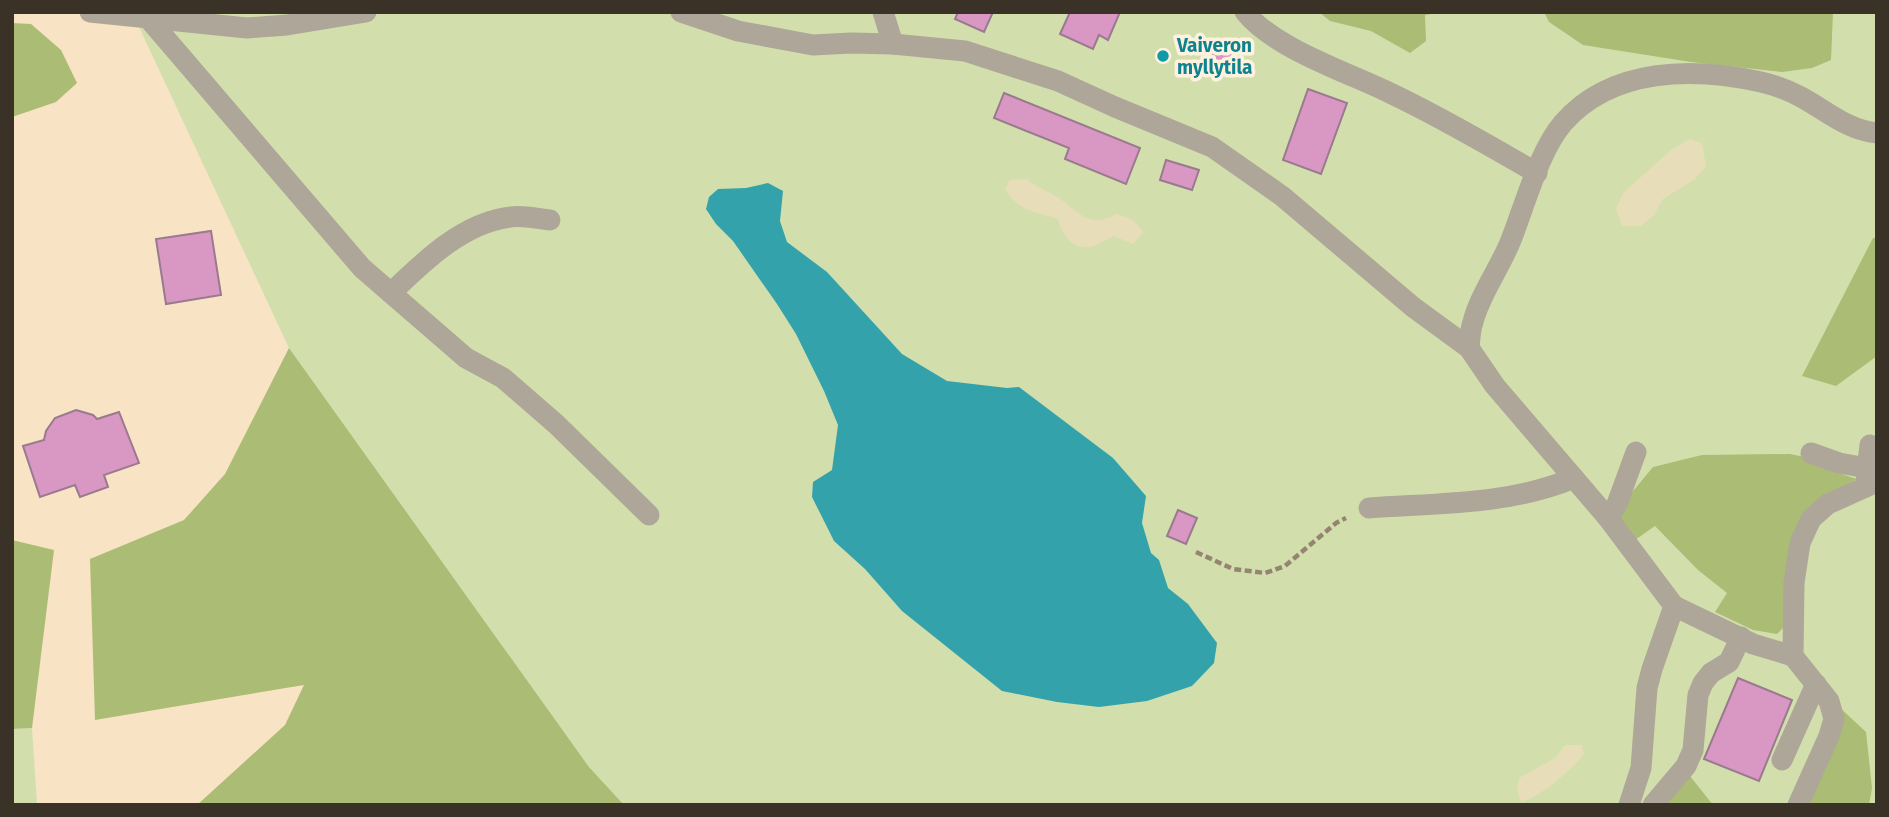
<svg xmlns="http://www.w3.org/2000/svg" width="1889" height="817" viewBox="0 0 1889 817" font-family="'Fira Sans',sans-serif">
<rect width="100%" height="100%" fill="#f8e3c4"/>
<g fill="#d2dfac">
<path d="M132 12H1877V805H624L589 767 289 348Z"/>
<path d="M32 728 37 804 12 805V729Z"/>
</g>
<g fill="#abbc74">
<path d="M1319 12H1443L1425 15 1426 41 1410 53 1371 31 1330 21Z"/>
<path d="M1544 12H1833L1831 60 1812 68 1782 72 1691 62 1583 45 1549 22Z"/>
<path d="M12 23 31 24 61 50 77 83 56 102 12 117Z"/>
<path d="M1873 238H1877V356L1836 386 1802 376Z"/>
<path d="M289 348 589 767 624 805H197L285 725 304 685 95 720 90 559 184 520 225 474Z"/>
<path d="M1790 454 1815 459 1832 471 1857 479 1826 496 1805 514 1788 623 1777 634 1753 630 1715 612 1727 593 1698 570 1655 526 1635 540 1616 517 1633 491 1653 467 1702 455Z"/>
<path d="M12 540 54 550 32 728 12 729Z"/>
<path d="M1837 705 1866 732 1872 788 1869 805H1805Z"/>
<path d="M1690 776 1713 805H1661Z"/>
</g>
<g fill="#e7ddb8">
<path d="M1690 139 1702 143 1706 167 1695 179 1663 199 1654 215 1641 226H1622L1616 208 1624 192 1671 150Z"/>
<path d="M1027 179C1036 187 1046 190 1056 196 1079 211 1087 230 1116 214 1129 217 1136 221 1143 232L1133 244 1114 236C1108 238 1105 241 1099 244 1078 255 1062 238 1058 219 1033 211 1020 212 1005 189L1010 180Z"/>
<path d="M1565 745H1581L1584 754C1574 768 1538 799 1521 802L1517 790 1519 778 1555 758Z"/>
</g>
<path fill="#34a2aa" d="M768 183 783 191 780 221 787 242 827 272 902 354 947 381 1007 388 1019 387 1113 458 1146 496 1142 523 1151 553 1159 560 1168 588 1188 604 1217 643 1214 663 1192 686 1147 701 1099 707 1057 702 1002 691 902 611 865 569 834 541 812 497 813 482 832 470 838 425 824 391 796 334 777 304 733 241 716 224 706 209 709 197 718 189 746 188Z"/>
<g fill="#d997c3" stroke="#997a8e" stroke-width="2">
<path d="M958 12H993L984 32 955 19Z"/>
<path d="M1070 12H1120L1108 40 1099 35 1093 49 1060 34Z"/>
<path d="M1209 45 1241 56 1234 75 1202 65Z"/>
<path d="M1308 89 1347 103 1321 174 1283 160Z"/>
<path d="M1004 93 1140 148 1126 184 1065 159 1069 148 994 118Z"/>
<path d="M1166 160 1199 170 1192 190 1160 180Z"/>
<path d="M211 231 221 295 166 304 156 239Z"/>
<path d="M76 410 93 415 97 419 119 412 139 463 104 475 108 487 80 497 75 485 40 497 23 446 44 440 46 431 55 418Z"/>
<path d="M1178 510 1197 518 1186 544 1167 536Z"/>
<path d="M1738 678 1792 700 1759 781 1704 759Z"/>
</g>
<g fill="none" stroke-linecap="round" stroke-linejoin="round">
<path stroke="#948571" stroke-width="4.5" stroke-dasharray="7 3.5" stroke-linecap="butt" d="M1196 552 1233 569 1265 573 1285 566 1336 523 1346 518"/>
<g stroke="#aea698" stroke-width="21">
<path d="M90 12 247 28 287 25 366 12"/>
<path d="M681 12 738 31 813 45 851 43 893 44 965 51 1058 81 1115 107 1212 147 1282 196 1413 307 1469 348 1495 386 1608 518 1674 606 1652 669 1647 688 1641 768 1629 805"/>
<path d="M883 12 893 44"/>
<path d="M1245 12C1275 49 1347 72 1390 93 1441 117 1488 145 1537 173"/>
<path d="M148 18 362 268 466 358 503 378 556 424 649 515"/>
<path d="M391 293C424 261 464 222 511 217 523 215 538 219 550 220"/>
<path d="M1469 348C1470 339 1470 330 1473 322 1479 296 1501 266 1511 240 1525 205 1539 151 1563 123 1612 67 1694 67 1761 82 1774 85 1790 91 1801 97 1827 111 1847 130 1877 133"/>
<path d="M1811 453 1839 463 1867 468"/>
<path d="M1866 481 1870 445"/>
<path d="M1369 508C1438 503 1509 505 1574 478"/>
<path d="M1608 518 1617 504 1636 452"/>
<path d="M1674 606 1753 644 1793 656"/>
<path d="M1782 760 1816 684"/>
<path d="M1653 805 1686 766 1693 750 1698 695 1703 683 1711 673 1729 662 1741 637"/>
<path d="M1798 805 1829 736 1834 719 1829 701 1793 656 1794 583 1800 543 1811 519 1828 504 1877 482"/>
</g>
</g>
<circle fill="#0f9aa8" stroke="#fef2df" stroke-width="2.5" cx="1163" cy="56" r="7"/>
<g text-anchor="middle" dominant-baseline="central" stroke-width="7" stroke-linejoin="round" paint-order="stroke">
<g font-size="19" font-weight="bold" fill="#0d838f" stroke="#fef2df" text-anchor="start">
<text x="1177" y="45">Vaiveron<tspan x="1177" dy="22">myllytila</tspan></text>
</g>
</g>
<rect width="1889" height="817" fill="none" stroke="#3a3226" stroke-width="28"/>
</svg>
